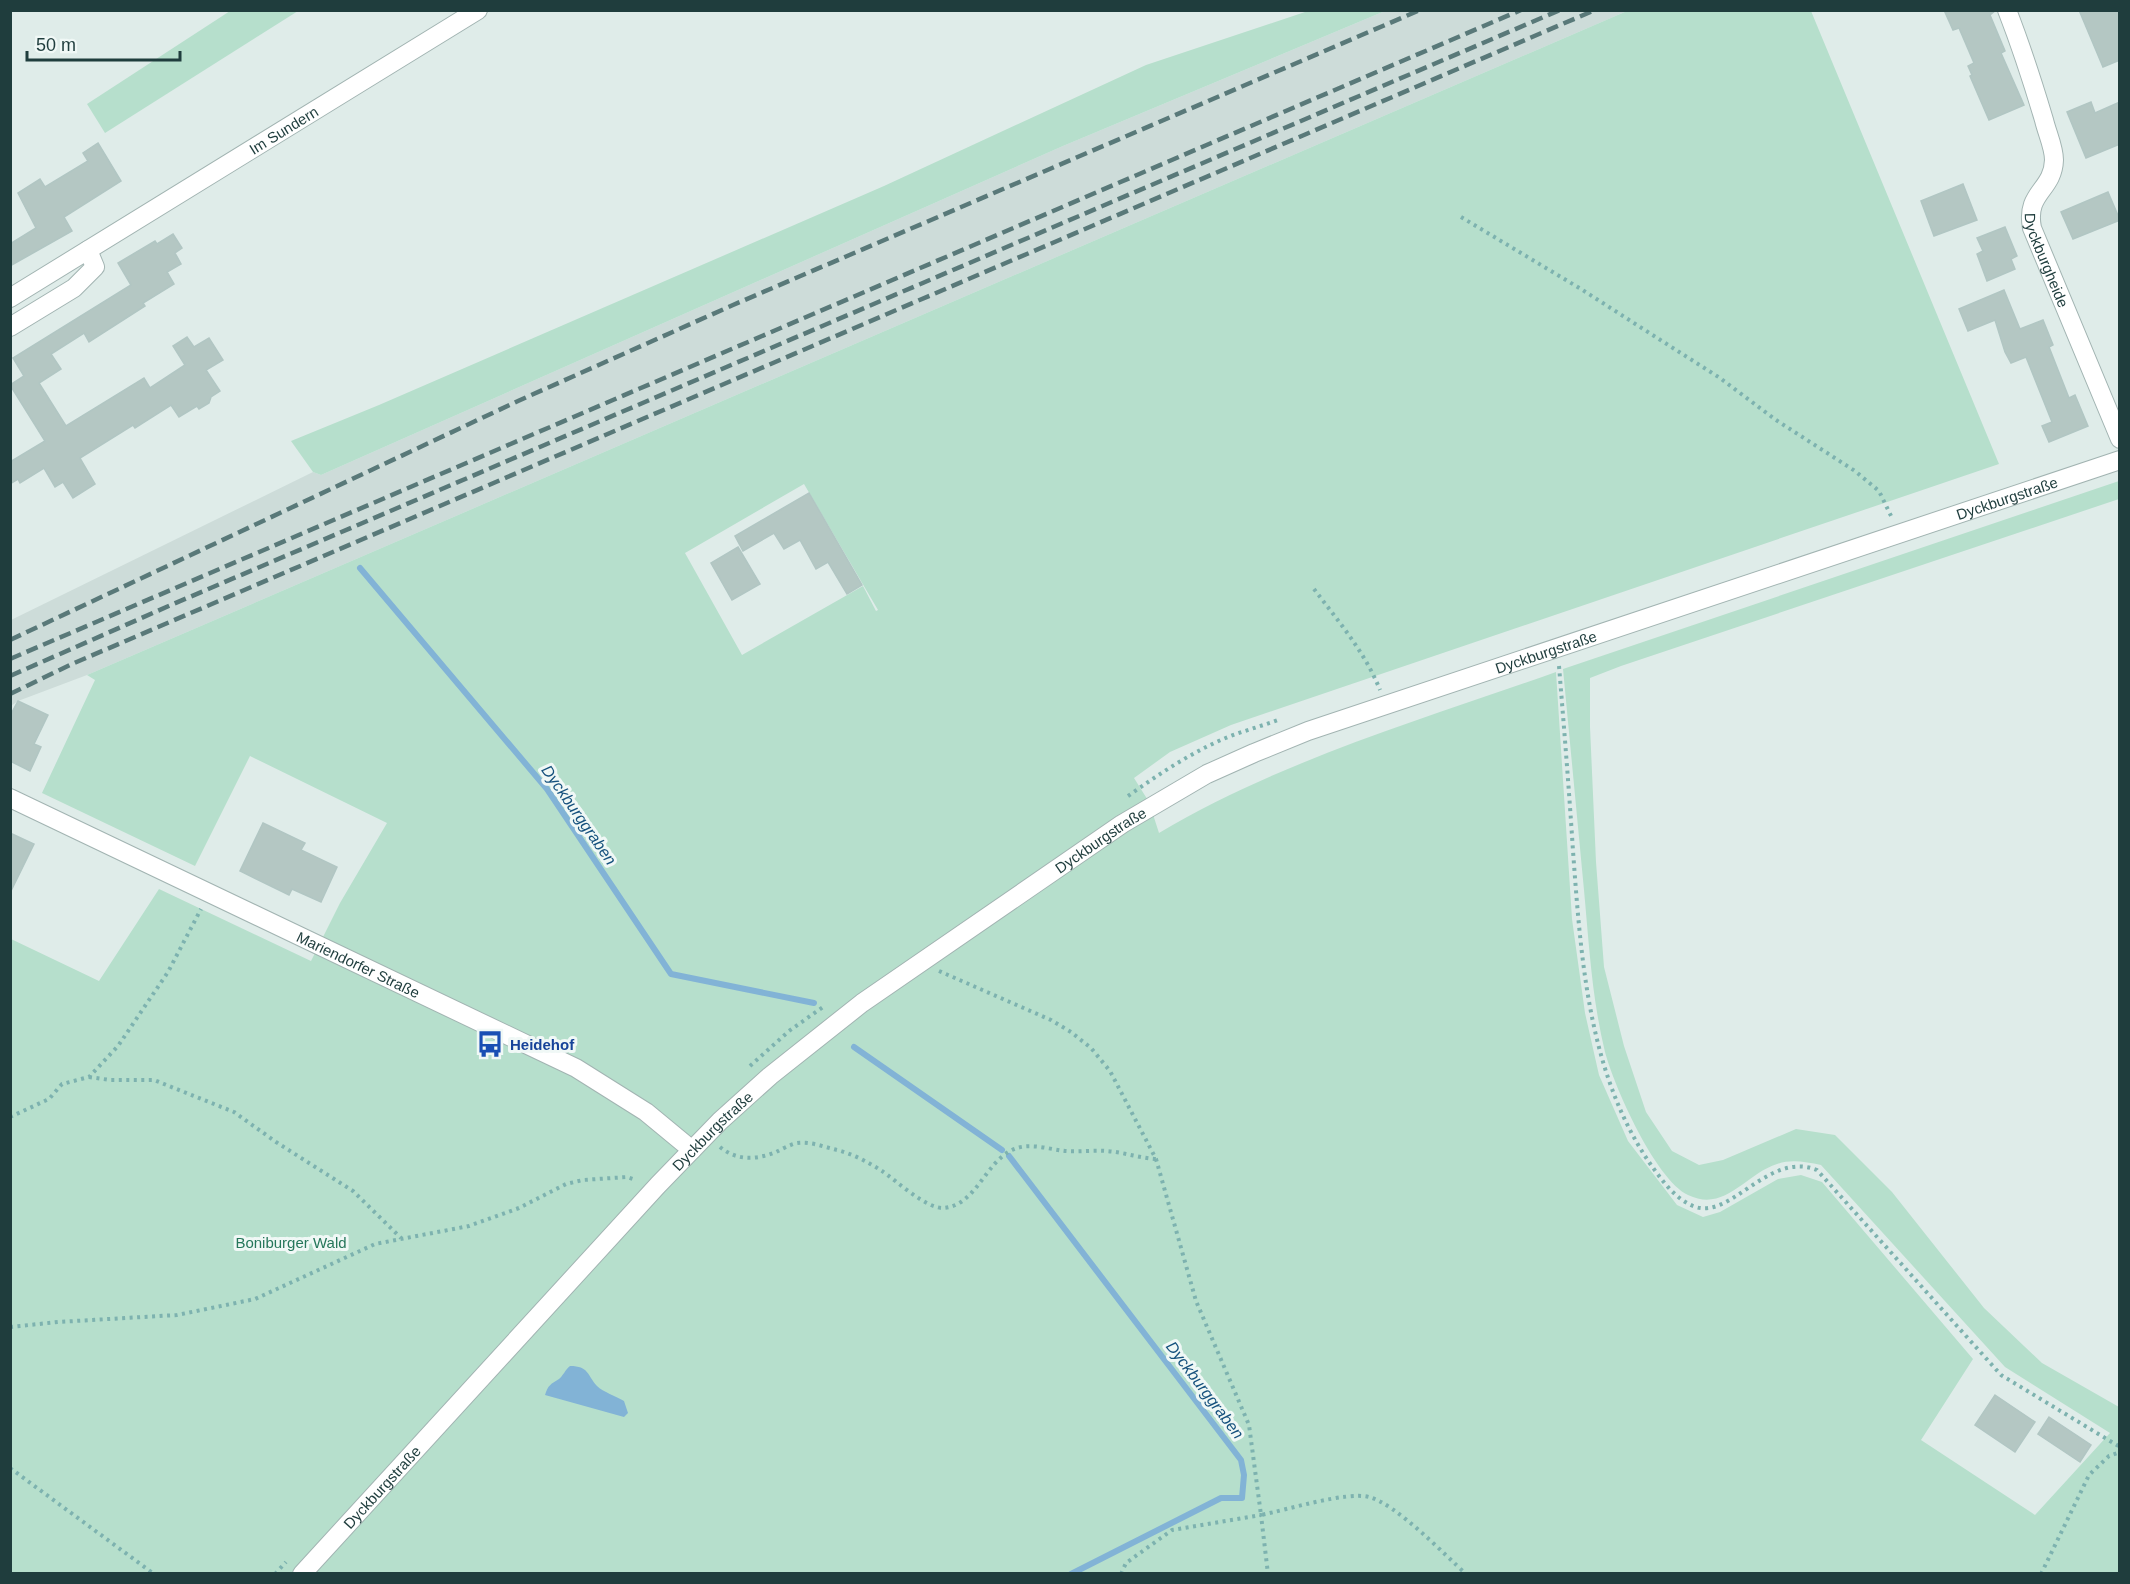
<svg xmlns="http://www.w3.org/2000/svg" width="2130" height="1584" viewBox="0 0 2130 1584" font-family="Arial,sans-serif">
<rect width="100%" height="100%" fill="#dfece9"/>
<path fill="#cddcd9" d="M1385 11H1627L87 675 18 701 11 706V620L313 472 321 475 1063 146Z"/>
<g fill="#b6dfcc" fill-rule="evenodd">
<path d="M230 11H298L105 133 87 104Z"/>
<path d="M1308 11H1385L1063 146 321 475 313 472 291 441 379 405 884 186 1146 65Z"/>
<path d="M1627 11H1811L1999 464 1231 725 1170 752 1134 778 1149 802 1159 833C1282 760 1421 720 1556 672L1572 919 1585 1013 1599 1075 1628 1141 1677 1205 1703 1217 1720 1212 1778 1179 1801 1175 1822 1182 1973 1359 1921 1440 2035 1515 2110 1433 2005 1367 1821 1165C1806 1162 1791 1159 1777 1164 1745 1174 1725 1213 1688 1195 1655 1179 1614 1086 1605 1052 1592 999 1589 944 1584 890 1577 816 1570 743 1563 669L2119 481V499L1621 666 1590 678V727L1596 862 1604 967 1624 1046 1646 1112 1672 1151 1699 1165 1723 1160 1796 1129 1835 1135 1892 1192 1984 1308 2042 1363 2119 1407V1573L11 1574V939L99 981 159 889 311 961 340 903 387 823 250 756 195 866 42 793 95 680 87 675ZM804 484 878 610 876 611 863 586 742 655 685 553Z"/>
</g>
<path fill="#82b3d6" d="M570 1366C589 1366 587 1375 597 1386 603 1392 616 1396 624 1401L628 1413 624 1417 545 1395C548 1385 551 1384 559 1379 563 1376 565 1370 570 1366Z"/>
<g fill="none" stroke-linecap="round" stroke-linejoin="round">
<g stroke="#82b3d6" stroke-width="6">
<path d="M360 568 547 789 671 974 814 1003"/>
<path d="M854 1047 1002 1150"/>
<path d="M1009 1156 1241 1460 1244 1475 1242 1498H1221L1071 1574"/>
</g>
</g>
<g fill="#b4c7c3" stroke="#b1c6c3" stroke-width="1.5">
<path d="M1944 10H1996L1990 15 2005 51 2001 53 2024 105 1989 120 1970 76 1972 75 1968 66 1974 63 1959 28 1953 30Z"/>
<path d="M2079 10H2120V60L2103 67Z"/>
<path d="M2091 102 2095 113 2120 102V144L2086 158 2067 112Z"/>
<path d="M98 143 121 181 64 217 72 231 10 266V244L36 228 18 193 40 179 45 187 88 161 83 153Z"/>
<path d="M1963 184 1977 220 1934 236 1921 201Z"/>
<path d="M2108 192 2120 220 2073 239 2061 212Z"/>
<path d="M2005 227 2017 256 2011 259 2015 269 1987 281 1977 254 1983 251 1977 238Z"/>
<path d="M173 234 182 248 175 253 181 264 167 272 174 284 143 303 145 306 89 342 84 333 51 354 61 369 39 383 66 426 144 378 150 388 185 365 173 346 187 337 194 347 209 338 223 360 206 370 220 391 211 397 209 403 199 409 197 406 179 417 171 405 135 428 133 425 80 458 95 484 73 498 63 482 55 487 44 468 20 483 18 479 10 484V462L45 441 10 385 24 376 13 358 131 285 118 263 155 241 157 244Z"/>
<path d="M2004 290 2020 329 2043 320 2053 345 2049 347 2069 398 2075 395 2088 426 2049 442 2042 426 2052 422 2026 357 2011 363 2005 352 1995 320 1968 331 1959 309Z"/>
<path d="M809 493 862 585 847 594 828 562 816 569 800 540 784 549 774 533 743 551 735 536Z"/>
<path d="M738 547 760 584 732 600 711 563Z"/>
<path d="M18 701 48 715 34 744 41 747 30 771 10 761V716Z"/>
<path d="M263 823 305 843 301 850 337 867 321 902 292 889 289 895 240 871Z"/>
<path d="M10 833 34 844 10 893Z"/>
<path d="M1995 1395 2035 1422 2015 1452 1975 1425Z"/>
<path d="M2049 1417 2091 1445 2080 1462 2038 1434Z"/>
</g>
<g fill="none" stroke-linecap="round" stroke-linejoin="round">
<defs>
<g id="minor">
<path id="s1" d="M2007 10C2021 46 2033 83 2044 120 2047 133 2054 147 2054 160 2053 191 2025 192 2032 228L2120 439"/>
<path id="s2" d="M10 298 478 10"/>
<path d="M10 327 74 288 95 267 88 250"/>
<path id="s3" d="M10 798 576 1068 646 1112 692 1150"/>
<path id="s4" d="M302 1574 658 1185 720 1121 770 1076 862 1003 1122 824 1207 774 1254 753 1308 731 2120 460"/>
</g>
</defs>
<use href="#minor" stroke="#a2b4b2" stroke-width="20"/>
<g stroke="#7db2af" stroke-width="4" stroke-dasharray="3 4.5" stroke-linecap="butt">
<path d="M1461 217 1581 289 1651 334 1720 378 1776 420 1855 471 1879 491 1892 518"/>
<path d="M1314 589C1338 621 1365 652 1380 690"/>
<path d="M1559 666C1564 727 1569 789 1573 851 1581 958 1588 1074 1651 1165 1662 1180 1674 1198 1693 1206 1730 1222 1768 1150 1817 1170L2001 1375 2120 1447"/>
<path d="M1128 796C1158 775 1187 755 1221 740 1239 732 1259 727 1278 720"/>
<path d="M939 971 1051 1020 1071 1032 1091 1048 1110 1071 1156 1159 1196 1301 1249 1425 1261 1515C1286 1510 1347 1491 1369 1497 1396 1504 1444 1554 1466 1574"/>
<path d="M750 1066 789 1031 823 1007"/>
<path d="M89 1077 110 1080H154L234 1112 276 1142 353 1191 401 1238"/>
<path d="M10 1117 49 1099 62 1084 89 1077 118 1046 168 972 201 909"/>
<path d="M720 1147C737 1161 756 1160 776 1152 782 1149 789 1145 797 1143 810 1141 824 1147 837 1150 853 1154 868 1162 882 1171 897 1181 926 1209 944 1208 976 1205 985 1163 1012 1150 1028 1142 1048 1149 1065 1151 1079 1152 1093 1150 1106 1151 1123 1152 1139 1158 1156 1159"/>
<path d="M10 1327 58 1322 177 1315 255 1299 375 1244 469 1226 519 1208 566 1184 583 1180 627 1177 636 1180"/>
<path d="M10 1468 154 1574"/>
<path d="M275 1574 286 1562"/>
<path d="M1121 1574 1126 1563 1172 1530 1261 1515 1268 1574"/>
<path d="M2041 1574 2089 1475 2109 1456 2120 1452"/>
</g>
<use href="#minor" stroke="#fff" stroke-width="18"/>
<g stroke="#597979" stroke-width="4.5" stroke-dasharray="12 6" stroke-linecap="butt">
<path d="M10 640 518 401 733 305 1420 10"/>
<path d="M10 659 1521 10"/>
<path d="M10 676 171 605 1560 10"/>
<path d="M10 694 72 664 1595 10"/>
</g>
</g>
<defs>
<symbol id="bus-bare" viewBox="-9 -9 18 18"><path d="M-5-6H5V4H4V6H2V4H-2V6H-4V4H-5ZM-3.5-4V0h7V-4ZM-3.5 1.2v1.5H-2V1.2ZM2 1.2v1.5H3.5V1.2Z" fill="#1a4fb4" stroke="#f0f8f6" stroke-width="2.5" paint-order="stroke"/></symbol>
</defs>
<g fill-rule="evenodd">
<use href="#bus-bare" x="471" y="1025" width="38" height="38"/>
</g>
<g text-anchor="middle" dominant-baseline="central" stroke-width="6" stroke-linejoin="round" paint-order="stroke">
<g font-size="15" fill="#1f3d3d" stroke="#f0f8f6">
<text stroke="none"><textPath href="#s2" startOffset="321">Im Sundern</textPath></text>
<text stroke="none"><textPath href="#s1" startOffset="266">Dyckburgheide</textPath></text>
<text stroke="none"><textPath href="#s4" startOffset="2062">Dyckburgstraße</textPath></text>
<text stroke="none"><textPath href="#s4" startOffset="1576">Dyckburgstraße</textPath></text>
<text stroke="none"><textPath href="#s4" startOffset="1090">Dyckburgstraße</textPath></text>
<text stroke="none"><textPath href="#s3" startOffset="386">Mariendorfer Straße</textPath></text>
<text stroke="none"><textPath href="#s4" startOffset="604">Dyckburgstraße</textPath></text>
<text stroke="none"><textPath href="#s4" startOffset="118">Dyckburgstraße</textPath></text>
</g>
<g font-size="15" font-weight="bold" fill="#164399" stroke="#f0f8f6" text-anchor="start">
<text x="510" y="1044">Heidehof</text>
</g>
<g font-size="15" fill="#26775b" stroke="#f0f8f6">
<text x="291" y="1242">Boniburger Wald</text>
</g>
<g font-size="16" font-style="italic" fill="#15517d" stroke="#f0f8f6">
<text transform="translate(579 815) rotate(55)">Dyckburggraben</text>
<text transform="translate(1205 1390) rotate(53)">Dyckburggraben</text>
</g>
</g>
<rect width="2130" height="1584" fill="none" stroke="#1f3d3d" stroke-width="24"/>
<path d="M27 51v9h153v-9" fill="none" stroke="#1f3d3d" stroke-width="3"/>
<text x="36" y="51" font-size="18" fill="#1f3d3d" stroke="#f0f8f6" stroke-width="4.5" paint-order="stroke">50 m</text>
</svg>
